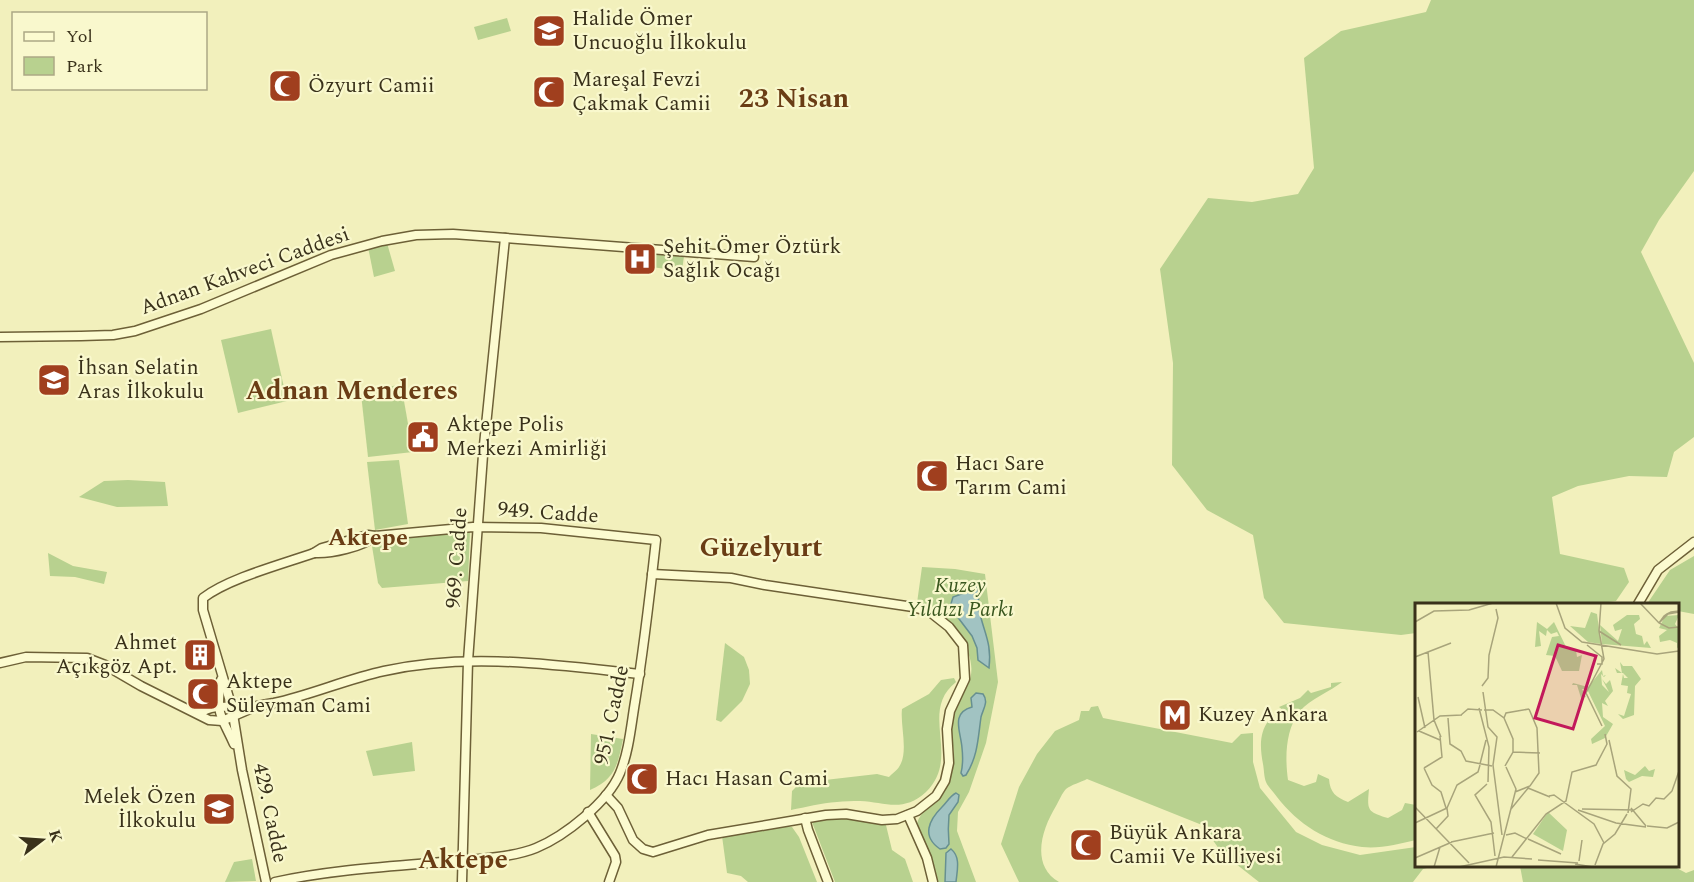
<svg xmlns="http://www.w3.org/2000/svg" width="1694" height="882" viewBox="0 0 1694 882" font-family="Spectral,serif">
<rect width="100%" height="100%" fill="#f2f0bc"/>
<g fill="#b8d18f">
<path d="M1431 0H1694V171L1659 220 1641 252 1694 363V437L1674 452 1667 477 1629 476 1578 486 1552 497 1560 554 1624 568 1629 582 1616 601 1594 604H1416V633L1401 635 1284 623 1264 598 1253 535 1207 510 1172 465 1173 363 1160 269 1208 198 1252 202 1298 194 1314 168 1304 58 1341 31 1426 12Z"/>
<path d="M507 18 511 31 478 40 474 27Z"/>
<path d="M387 243 395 271 374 277 368 247Z"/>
<path d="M653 253 684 256 682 271 651 267Z"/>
<path d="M271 329 287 401 238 413 221 340Z"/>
<path d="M401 384 413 452 368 457 361 394Z"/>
<path d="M399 460 408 524 375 530 367 462Z"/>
<path d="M128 480 165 482 168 506 117 507 79 497 104 481Z"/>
<path d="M470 531 468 581 382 588 378 583 371 540Z"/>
<path d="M48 553 73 566 107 572 104 584 75 577 50 576Z"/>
<path d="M1694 556V614L1678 611V604H1647L1670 570Z"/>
<path d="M922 567 955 569 985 574 998 682 986 743 969 792 958 812 957 831 976 882H937L917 826C917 812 938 802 945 790 961 761 950 747 952 718 953 706 962 696 968 685 980 658 958 630 938 613 932 609 924 606 917 603Z"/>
<path d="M725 643 744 657 749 670 750 684 742 701 721 722 716 720Z"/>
<path d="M954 678 956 682C918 712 962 757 926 792 903 813 885 802 860 801 852 801 844 801 837 802 821 803 806 807 791 810L792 791 798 785 825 780 877 774 889 777C892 774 897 770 899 767 909 752 900 726 902 709L929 694 941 680Z"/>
<path d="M1342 682C1331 691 1310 699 1300 711 1285 730 1285 758 1288 780L1304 786 1316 782 1318 774 1329 779C1330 793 1336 797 1348 802L1369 789C1367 810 1367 812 1388 818L1402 810 1405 803 1416 805V840C1399 844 1380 849 1362 847 1327 843 1298 824 1277 797 1274 792 1268 787 1266 782 1264 777 1264 769 1263 764 1260 748 1259 733 1269 720L1273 723 1283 710 1279 707 1300 698 1308 690 1311 693 1331 687V683Z"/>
<path d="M1098 706 1103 718 1232 743 1241 734 1253 733V762L1260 788 1296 832 1322 845 1360 855 1416 847V866H1435L1423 869 1413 882H1259L1222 853 1202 825 1087 779C1081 782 1071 785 1066 789 1062 793 1059 801 1056 806 1042 829 1030 865 1059 882H1019L1001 844 1019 787 1037 754 1055 731 1079 720 1081 711H1089L1091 707Z"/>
<path d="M591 734 623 739C618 763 616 779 590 790Z"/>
<path d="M412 742 415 771 373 776 366 751Z"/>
<path d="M836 814 885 821 892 850 905 859 913 882H835L812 822 814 819Z"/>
<path d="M781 826 792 827 799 837 817 882H748L741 876 727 873 722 836Z"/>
<path d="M252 859 256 881 225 882 234 862Z"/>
<path d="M1520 866H1673L1686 873 1694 870V882H1523Z"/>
</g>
<g fill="#a1c3c2" stroke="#679091" stroke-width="1.5">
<path d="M971 585 976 586C981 593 977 602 979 610 984 633 992 643 989 668L978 660 977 648 972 636 950 607 953 597 964 593Z"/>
<path d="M976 693 983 694C989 702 983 709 981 717 978 738 978 756 966 775L963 776 961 773C963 765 963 757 962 748 961 732 950 713 972 707L971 698Z"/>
<path d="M956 793 959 795 958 802 949 815C948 825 948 833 949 844L946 848 940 849C921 836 929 820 942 807 947 802 950 796 956 793Z"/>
<path d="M951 849C961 857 957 871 956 882H945L946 853Z"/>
</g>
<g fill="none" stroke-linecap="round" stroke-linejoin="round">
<defs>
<g id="secondary">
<path d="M0 337 81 336 113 335 135 331 201 309 331 255 382 241 416 235 453 234 754 257"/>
<path d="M314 553 322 548 368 535 375 536"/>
<path d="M1638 604 1658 570 1694 542"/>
<path d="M0 663 26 657 87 658 105 665 141 686 209 720 222 721 250 709"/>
<path d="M221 680C216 716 220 713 234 744"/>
<path d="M199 714C214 702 233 709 252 707 259 706 267 704 274 703 311 695 347 679 384 671 469 652 555 665 640 674"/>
<path d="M606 795 618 808 633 840 643 849 653 852 708 835 826 815 846 814 882 820 897 819 917 811 936 796 945 781 949 763 947 729 950 711 965 679 963 645 949 627 930 612 913 607 765 585 731 578 652 574"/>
<path d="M588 812 615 856 616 862 609 882"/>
<path d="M908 815 927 858 933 882"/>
<path d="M805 818 808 830 828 882"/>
<path d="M266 882 242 770 232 708 203 610V598C229 578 283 564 314 553 331 554 363 547 375 536L473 527 541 528 656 540C650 594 644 648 635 702 631 726 629 751 620 773 608 802 565 836 536 848 512 858 469 860 442 862 386 867 330 870 275 882"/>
<path d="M462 882 468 661 483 455 505 238"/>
</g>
</defs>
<use href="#secondary" stroke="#6d6037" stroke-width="11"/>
<use href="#secondary" stroke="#fcfbd0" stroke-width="8"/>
</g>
<defs>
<symbol id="school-square" viewBox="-11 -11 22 22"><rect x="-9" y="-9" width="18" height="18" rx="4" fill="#a03f1e" stroke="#f9f8cd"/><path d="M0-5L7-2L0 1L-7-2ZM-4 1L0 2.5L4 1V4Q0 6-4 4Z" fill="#fff"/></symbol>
<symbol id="mosque-square" viewBox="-11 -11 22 22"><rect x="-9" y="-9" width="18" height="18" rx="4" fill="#a03f1e" stroke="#f9f8cd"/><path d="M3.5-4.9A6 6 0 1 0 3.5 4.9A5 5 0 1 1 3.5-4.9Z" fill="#fff"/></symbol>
<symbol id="hospital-square" viewBox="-11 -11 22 22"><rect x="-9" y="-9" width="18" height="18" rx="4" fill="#a03f1e" stroke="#f9f8cd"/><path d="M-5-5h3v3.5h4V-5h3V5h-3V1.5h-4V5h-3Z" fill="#fff"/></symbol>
<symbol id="civic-square" viewBox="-11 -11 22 22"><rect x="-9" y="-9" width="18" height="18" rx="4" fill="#a03f1e" stroke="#f9f8cd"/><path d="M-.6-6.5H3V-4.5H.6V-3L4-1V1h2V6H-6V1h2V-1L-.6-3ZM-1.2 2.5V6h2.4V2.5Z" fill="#fff"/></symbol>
<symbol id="building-square" viewBox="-11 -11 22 22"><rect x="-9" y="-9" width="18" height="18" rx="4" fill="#a03f1e" stroke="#f9f8cd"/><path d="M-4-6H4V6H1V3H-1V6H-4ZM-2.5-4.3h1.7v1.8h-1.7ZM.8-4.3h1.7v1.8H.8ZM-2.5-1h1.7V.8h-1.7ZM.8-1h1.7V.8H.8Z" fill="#fff"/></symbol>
<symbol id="metro-square" viewBox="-11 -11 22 22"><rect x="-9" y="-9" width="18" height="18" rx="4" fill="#a03f1e" stroke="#f9f8cd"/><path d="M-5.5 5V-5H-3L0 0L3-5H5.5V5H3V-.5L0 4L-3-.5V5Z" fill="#fff"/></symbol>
</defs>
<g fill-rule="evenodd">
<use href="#school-square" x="530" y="12" width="38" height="38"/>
<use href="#mosque-square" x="266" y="67" width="38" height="38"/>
<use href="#mosque-square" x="530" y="73" width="38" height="38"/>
<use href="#hospital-square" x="621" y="240" width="38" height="38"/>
<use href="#school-square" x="35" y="361" width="38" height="38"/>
<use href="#civic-square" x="404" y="418" width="38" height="38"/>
<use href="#mosque-square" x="913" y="457" width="38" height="38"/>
<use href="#building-square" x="181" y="636" width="38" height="38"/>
<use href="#mosque-square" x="184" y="675" width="38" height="38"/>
<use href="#metro-square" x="1156" y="696" width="38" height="38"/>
<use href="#mosque-square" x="623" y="760" width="38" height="38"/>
<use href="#school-square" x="200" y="790" width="38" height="38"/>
<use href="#mosque-square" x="1067" y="826" width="38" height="38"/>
</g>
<g text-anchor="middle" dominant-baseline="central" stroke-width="4.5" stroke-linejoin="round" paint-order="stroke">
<g font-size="21" fill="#39311a" stroke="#f9f8cd" text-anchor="start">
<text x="572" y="19">Halide Ömer<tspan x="572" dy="24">Uncuoğlu İlkokulu</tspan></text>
<text x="572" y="80">Mareşal Fevzi<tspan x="572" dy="24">Çakmak Camii</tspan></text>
<text x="308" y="86">Özyurt Camii</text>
<text x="663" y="247">Şehit Ömer Öztürk<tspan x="663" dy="24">Sağlık Ocağı</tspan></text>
<text x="77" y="368">İhsan Selatin<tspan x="77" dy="24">Aras İlkokulu</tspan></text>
<text x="446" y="425">Aktepe Polis<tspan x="446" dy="24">Merkezi Amirliği</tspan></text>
<text x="955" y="464">Hacı Sare<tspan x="955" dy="24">Tarım Cami</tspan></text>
<text x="177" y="643" text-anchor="end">Ahmet<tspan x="177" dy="24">Açıkgöz Apt.</tspan></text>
<text x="226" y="682">Aktepe<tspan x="226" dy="24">Süleyman Cami</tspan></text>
<text x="1198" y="715">Kuzey Ankara</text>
<text x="665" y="779">Hacı Hasan Cami</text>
<text x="196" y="797" text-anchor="end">Melek Özen<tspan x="196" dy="24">İlkokulu</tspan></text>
<text x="1109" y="833">Büyük Ankara<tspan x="1109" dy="24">Camii Ve Külliyesi</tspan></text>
</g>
<g font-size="21" fill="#39311a" stroke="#f9f8cd">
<text transform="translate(245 271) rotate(-20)">Adnan Kahveci Caddesi</text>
<text transform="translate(548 513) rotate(4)">949. Cadde</text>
<text transform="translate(457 558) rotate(-86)">969. Cadde</text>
<text transform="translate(612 715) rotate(-78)">951. Cadde</text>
<text transform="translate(270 813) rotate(78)">429. Cadde</text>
</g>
<g font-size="21" font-style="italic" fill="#3a571f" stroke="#f9f8cd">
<text x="960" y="586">Kuzey<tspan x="960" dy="24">Yıldızı Parkı</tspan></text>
</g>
<g font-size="24" font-weight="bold" fill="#6a3d15" stroke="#f9f8cd">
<text x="368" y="538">Aktepe</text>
</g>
<g font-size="27" font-weight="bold" fill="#6a3d15" stroke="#f9f8cd">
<text x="794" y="99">23 Nisan</text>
<text x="352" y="391">Adnan Menderes</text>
<text x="761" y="548">Güzelyurt</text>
<text x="463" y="860">Aktepe</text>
</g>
</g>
<g transform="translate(1415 603)">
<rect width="264" height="264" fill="#f2f0bc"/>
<path d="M176 9 182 11 186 41 173 39 155 23 170 25ZM212 12H224L225 16 219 21 221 31 227 33 229 42 232 38 236 45 187 41 185 22 203 38 207 26 200 28 198 22ZM264 12 260 21 264 26V44L262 45V40L255 37 245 39 244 33 252 27 244 25 250 13ZM122 19 132 26 139 19 152 46 161 47 162 54 167 52 164 68H147L140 53 131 52 137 34 144 33 142 29 136 31 132 27 131 33 124 28 126 43 120 44ZM205 59 208 63H217L226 76 220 83 219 112 208 116 203 111 209 113 216 91 212 90 213 83 206 82 208 71 209 75H213L208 70H202L200 65 207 70ZM187 67 188 73 191 72 189 74 186 71 187 82 194 89 187 76 191 81 195 77 198 88 190 98 193 103 187 100 188 114 198 121 190 135 177 141 176 136 190 123 172 86H167L171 94 166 95 162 82H157L158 80 173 84ZM230 163 234 168 240 166 238 174 227 173 214 179 211 176 209 167 220 172ZM133 209 152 227 148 248 118 231Z" fill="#b8d18f"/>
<path fill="none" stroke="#a8a47b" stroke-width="1.5" d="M141 0 150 25 167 39 242 51 264 48M186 0 184 28 189 56 171 90 187 123M225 0 244 20 254 25 264 24M264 8 256 9 252 11 249 13 244 20 253 11 264 9M0 19 19 8 54 7 78 0M184 28 206 42M172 42 187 54V61H182M13 49 19 117 26 134M0 54 36 40M67 83 73 75 74 52 83 15 81 6M68 89 73 124 82 134 78 162 87 232M3 94 10 125M64 105 74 144 73 179M69 107H78L89 115 98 136V149L90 163M46 112 53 106 67 107M33 115 35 141 46 148 51 158 77 163M89 115 91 110 114 106M4 128 25 137M2 129 25 113 47 112M194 137 202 173 216 186 213 210M98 149 125 150M65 161 71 137M9 165 17 182 26 189 31 205M9 165 27 154 25 133M72 181 60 192 76 219 80 253M113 185 135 194M257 188 264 168M100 189 115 183 124 170 122 125 114 106M134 193 139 192 179 221 189 240M0 204 54 260M216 205 231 223M96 206 114 184M167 206 219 207M163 207 201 220 231 224M216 209 228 201 234 203 241 195 249 196 257 188M0 220 32 205M232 223 252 225 264 219M21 226 33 213 32 205 42 182 63 169 65 162M91 232 100 230 112 236M113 236 146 251M36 239 79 230M97 254 131 211 151 198 157 169 181 162 192 141 190 131M0 255 37 239M123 257 163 260M164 258 167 237M160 261 178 264M180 262 188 241 200 231 212 211M19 264 25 244M44 264 89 254 117 256M81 264 101 186 91 164"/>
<path fill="#c2185b" fill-opacity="0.15" stroke="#c2185b" stroke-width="3" d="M143 42 181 53 158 126 120 115Z"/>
<rect width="264" height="264" fill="none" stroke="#39311a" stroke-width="3"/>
</g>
<rect x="12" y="12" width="195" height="78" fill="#f9f8cd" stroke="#aca885" stroke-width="1.5"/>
<rect x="24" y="32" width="30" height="9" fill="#fcfbd0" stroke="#aca885" stroke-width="1.5"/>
<text x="66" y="42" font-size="18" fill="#39311a">Yol</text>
<rect x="24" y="57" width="30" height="18" fill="#b8d18f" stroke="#aca885" stroke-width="1.5"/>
<text x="66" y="72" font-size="18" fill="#39311a">Park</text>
<g transform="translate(42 840) rotate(73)" stroke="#f9f8cd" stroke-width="4.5" paint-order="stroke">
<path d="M0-4.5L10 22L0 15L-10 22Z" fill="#39311a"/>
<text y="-9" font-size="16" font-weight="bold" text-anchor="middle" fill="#39311a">K</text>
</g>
</svg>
